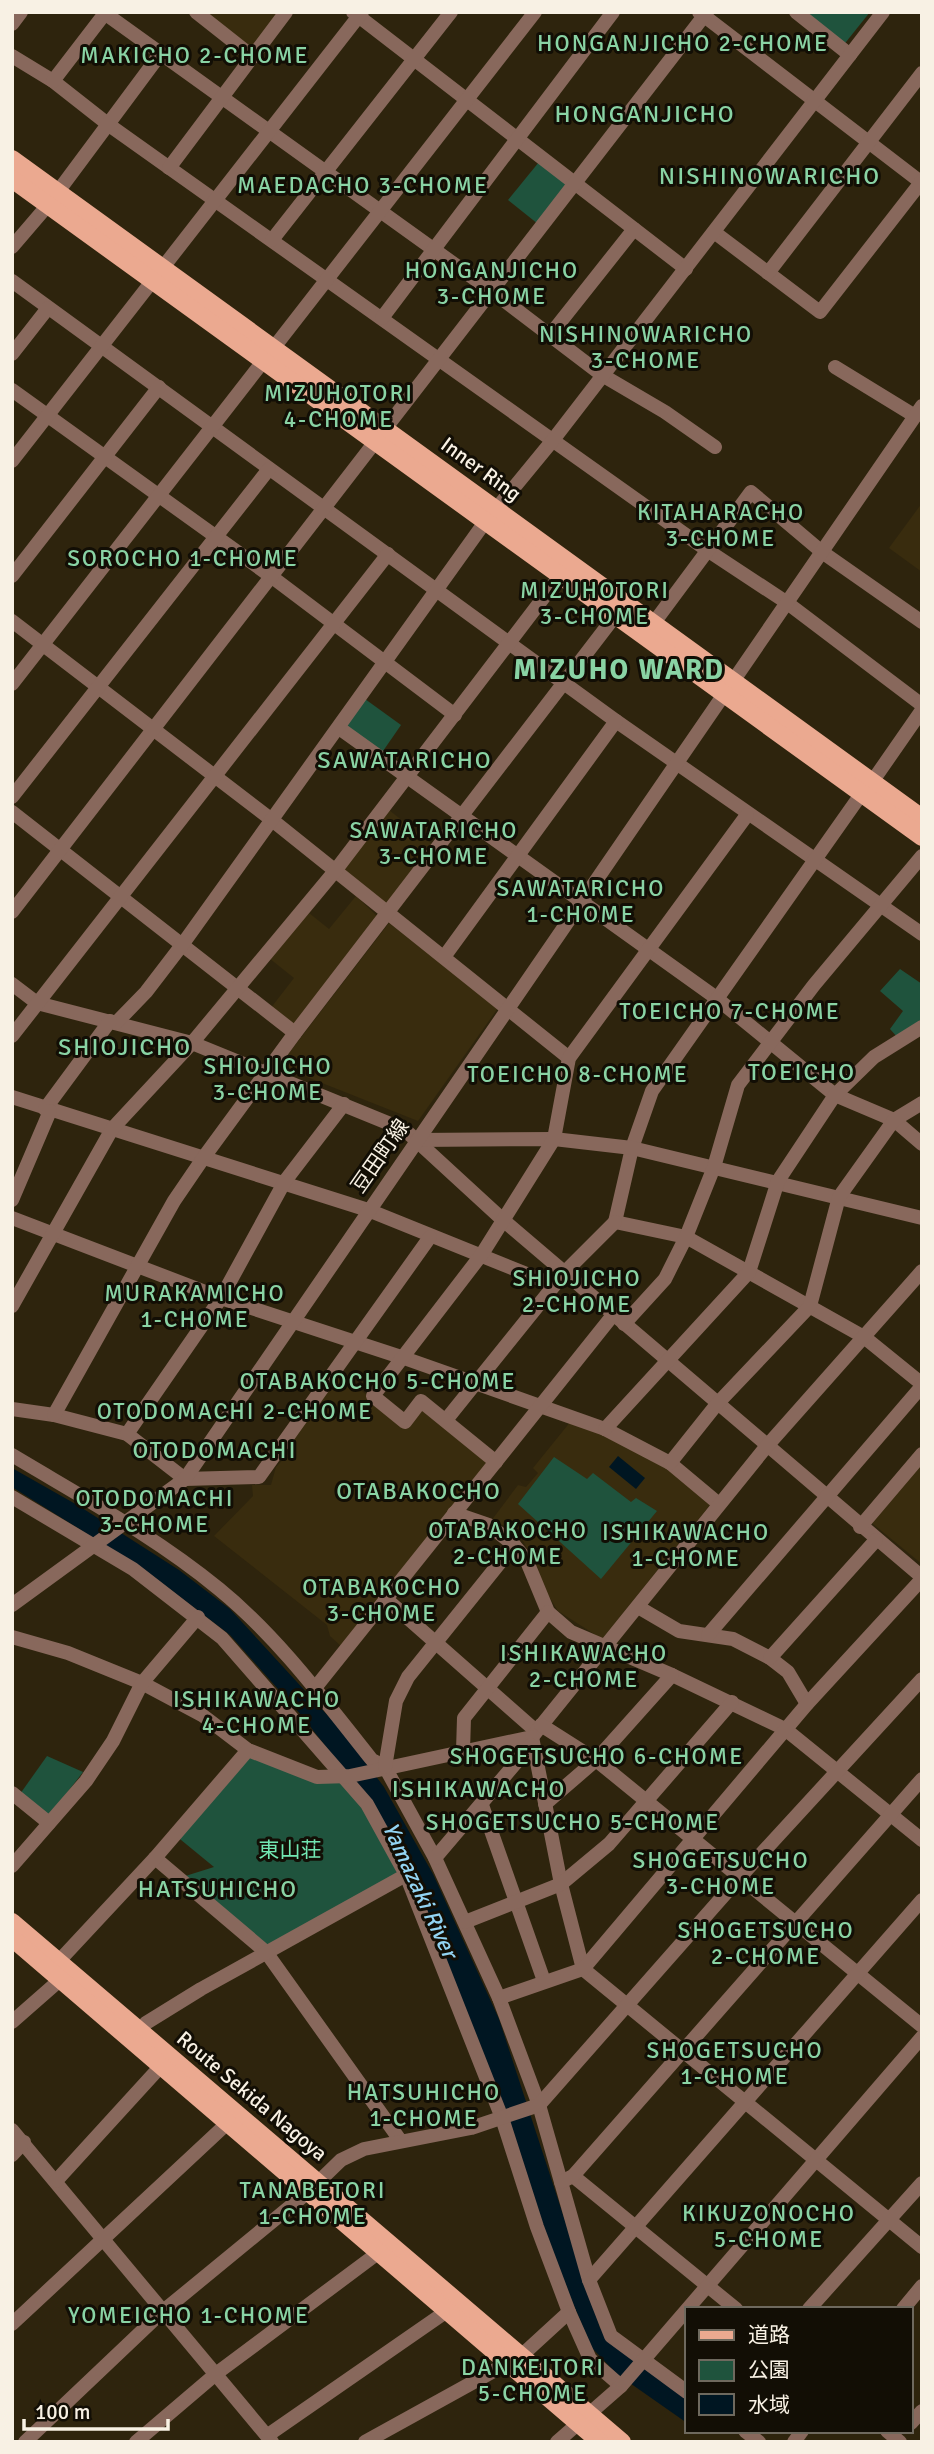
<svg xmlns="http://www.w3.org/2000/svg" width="934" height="2454" viewBox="0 0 934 2454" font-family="Signika,'Noto Sans JP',sans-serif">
<rect width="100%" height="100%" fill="#2e240d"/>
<g fill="#392c0e">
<path d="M203 12H282L253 49Z"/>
<path d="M922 503V572L889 548Z"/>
<path d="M389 810 433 845 388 905 343 869Z"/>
<path d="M356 896 378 917 295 1025 270 1009 294 978 269 958 309 913 329 929Z"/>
<path d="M389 923 498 1008 418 1121 279 1066Z"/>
<path d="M340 1373 403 1425 420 1409 488 1461 343 1648 330 1636 327 1625 214 1536 253 1496 252 1485H271L276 1467 291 1451 293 1438Z"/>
<path d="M571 1421 603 1432 666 1468 710 1505 602 1639 558 1611 543 1587 538 1569 522 1539 511 1528 491 1521 518 1485 526 1487 538 1473 533 1468Z"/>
<path d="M922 1460V1564L873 1524V1520Z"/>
</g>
<g fill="#1f533d">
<path d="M801 12H870L842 47Z"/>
<path d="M539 162 569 184 538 224 508 200Z"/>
<path d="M365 699 401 725 381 754 344 727Z"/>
<path d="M900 969 922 984V1019L898 1038 890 1029 903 1011 880 991Z"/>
<path d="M554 1457 587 1479 593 1473 631 1502 636 1498 657 1511 601 1579 518 1504Z"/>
<path d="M248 1750 317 1777 350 1776 406 1875 266 1952 179 1878 214 1867 175 1835Z"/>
<path d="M47 1756 83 1772 49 1816 20 1794Z"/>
</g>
<g fill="#001622">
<path d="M618 1456 645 1478 636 1489 609 1467Z"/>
<path d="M12 1468 79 1506 179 1570 230 1609 342 1731 384 1787 433 1874 499 2019 600 2328 617 2346 687 2399V2423L617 2374 592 2348 555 2261 506 2113 359 1789 302 1716 230 1635 145 1570 12 1487Z"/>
</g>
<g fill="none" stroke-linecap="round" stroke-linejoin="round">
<g stroke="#88685c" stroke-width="14">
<path d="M103 12 493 292 602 375 665 412 715 447"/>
<path d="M196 12 253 57"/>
<path d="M353 12 686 269"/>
<path d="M699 12 922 183"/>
<path d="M796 12 850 55"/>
<path d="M12 24 21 12"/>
<path d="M12 56 53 81 109 125 707 550 786 602 922 705"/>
<path d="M53 81 106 12"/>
<path d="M169 168 286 12"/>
<path d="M714 232 820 312 922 181"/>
<path d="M272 240 451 12"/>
<path d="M12 247 48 205 161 53"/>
<path d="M768 273 922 73"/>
<path d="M12 281 616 721 922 934"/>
<path d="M382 318 613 12"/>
<path d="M550 335 634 229"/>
<path d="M12 354 48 308"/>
<path d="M835 367 915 416"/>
<path d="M12 390 272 577 455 715"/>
<path d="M12 461 362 12"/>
<path d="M497 508 553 440 883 12"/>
<path d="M12 576 159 387"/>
<path d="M12 621 272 820 569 1058"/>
<path d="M653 624 751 492 822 552 922 622"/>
<path d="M12 684 535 12"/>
<path d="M339 728 715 997 835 1095 894 1120 922 1144"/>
<path d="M872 782 922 710"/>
<path d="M862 793 652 1091 632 1148 615 1222 686 1237 864 1337 922 1384"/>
<path d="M12 797 269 469"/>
<path d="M12 812 295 1033"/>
<path d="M12 912 707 12"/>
<path d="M444 957 616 721"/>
<path d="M12 984 37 1003 192 1043 405 1130 503 1220 922 1577"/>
<path d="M116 1023 146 992 182 945 485 522"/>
<path d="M12 1036 388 554"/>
<path d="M12 1097 368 1210 554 1285"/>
<path d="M45 1109 110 1021"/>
<path d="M417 1140 554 1139 632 1148 922 1218"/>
<path d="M12 1200 50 1111"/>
<path d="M12 1218 221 1298 404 1358 605 1429 670 1463 719 1504"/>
<path d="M12 1306 112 1129 192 1043 335 871 560 576"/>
<path d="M624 1324 665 1279 686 1237 714 1167 738 1085 814 985 922 856"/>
<path d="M12 1409 54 1415 127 1434 185 1479 259 1477 430 1237"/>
<path d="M54 1415 174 1201 204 1157 295 1033 615 616"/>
<path d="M446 1420 565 1272 615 1222"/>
<path d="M605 1429 749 1272 778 1181 835 1095 874 1057 922 1027"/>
<path d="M127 1434 221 1298 285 1181 344 1104"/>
<path d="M12 1455C82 1497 156 1537 219 1589 278 1637 325 1701 372 1760L385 1767 435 1858 499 1998 539 2105 589 2280 611 2336 687 2392"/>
<path d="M496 1462 421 1401 405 1422 373 1396 482 1254 554 1139 569 1058 747 815"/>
<path d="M670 1463 717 1404 810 1306 839 1197 894 1120 922 1103"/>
<path d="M12 1497 133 1569 222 1638 367 1804 406 1875 502 2118 537 2227 569 2312 590 2359 621 2386"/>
<path d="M454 1513 489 1525 514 1545 526 1559 548 1612 571 1632 672 1675 785 1729 922 1840"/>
<path d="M860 1527 922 1454"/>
<path d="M385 1598 536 1731"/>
<path d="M12 1605 185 1479 922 406"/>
<path d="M638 1607 679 1631 733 1639 770 1658 788 1672 807 1704"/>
<path d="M708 1635 922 1386"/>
<path d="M12 1637 68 1653 142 1683 202 1715 248 1750 317 1777 350 1776 532 1737 766 1447 922 1271"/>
<path d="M770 1658 876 1540"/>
<path d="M315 1688 613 1315"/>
<path d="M541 1725 596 1760 922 2026"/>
<path d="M532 1737 561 1884 583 1969 922 2247"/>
<path d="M463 1751 464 1718 548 1612"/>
<path d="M385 1767 396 1701 408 1677 514 1545"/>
<path d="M12 1793 49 1823"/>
<path d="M545 1804 596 1760 672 1675"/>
<path d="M482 1805 544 1981"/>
<path d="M155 1858 266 1952 400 2140"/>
<path d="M435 1858 531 1745"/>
<path d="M12 1866 86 1781 113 1741 142 1683 198 1617"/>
<path d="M465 1922 561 1884 609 1844 732 1702"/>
<path d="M59 1961 155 1858 248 1750"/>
<path d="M499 1998 583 1969 807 1704 922 1579"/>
<path d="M12 2022 61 1979"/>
<path d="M134 2036 146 2023 201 1989 406 1875"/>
<path d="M12 2130 272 2442"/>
<path d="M12 2155 24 2142"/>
<path d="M573 2176 736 2309"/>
<path d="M56 2181 161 2066"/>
<path d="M561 2182 573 2176 922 1779"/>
<path d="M589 2280 922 1900"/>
<path d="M809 2309 922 2183"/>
<path d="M903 2309 922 2286"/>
<path d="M12 2324 234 2117"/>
<path d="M521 2356 569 2312"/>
<path d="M911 2423 922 2411"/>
<path d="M745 2431 759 2442"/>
<path d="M887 2431 900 2442"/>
<path d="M268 2435 447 2311"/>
<path d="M25 2442 162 2312 308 2192 341 2160 364 2149 471 2128 539 2105 740 1877 922 1679"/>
<path d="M136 2442 217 2373 386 2247"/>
<path d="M365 2442 508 2363"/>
<path d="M557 2442 621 2386 922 2037"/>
<path d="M794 2442 802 2431"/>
</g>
<g stroke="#eba990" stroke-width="18">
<path d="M12 159 922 818"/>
<path d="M12 179 922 837"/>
<path d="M12 1922 622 2442"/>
<path d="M12 1938 600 2442"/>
</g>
</g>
<g text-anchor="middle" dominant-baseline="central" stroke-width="6" stroke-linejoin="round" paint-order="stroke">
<g font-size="21" fill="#f8f1e4" stroke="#120e05">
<text transform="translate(481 469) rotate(36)">Inner Ring</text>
<text transform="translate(380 1156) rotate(-55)">豆田町線</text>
<text transform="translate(252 2096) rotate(40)">Route Sekida Nagoya</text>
</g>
<g font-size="21" fill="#72e7b3" stroke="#120e05">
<text x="290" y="1850">東山荘</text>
</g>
<g font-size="23" letter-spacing="2" fill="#89d3a4" stroke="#120e05">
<text x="683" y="43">HONGANJICHO 2-CHOME</text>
<text x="195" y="55">MAKICHO 2-CHOME</text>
<text x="363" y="185">MAEDACHO 3-CHOME</text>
<text x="492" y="270">HONGANJICHO<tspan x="492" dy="26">3-CHOME</tspan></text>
<text x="646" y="334">NISHINOWARICHO<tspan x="646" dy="26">3-CHOME</tspan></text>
<text x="339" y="393">MIZUHOTORI<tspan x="339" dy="26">4-CHOME</tspan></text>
<text x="721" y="512">KITAHARACHO<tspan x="721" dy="26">3-CHOME</tspan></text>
<text x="183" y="558">SOROCHO 1-CHOME</text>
<text x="595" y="590">MIZUHOTORI<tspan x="595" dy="26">3-CHOME</tspan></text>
<text x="434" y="830">SAWATARICHO<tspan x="434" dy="26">3-CHOME</tspan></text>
<text x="581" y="888">SAWATARICHO<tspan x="581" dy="26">1-CHOME</tspan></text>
<text x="730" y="1011">TOEICHO 7-CHOME</text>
<text x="268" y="1066">SHIOJICHO<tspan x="268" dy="26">3-CHOME</tspan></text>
<text x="578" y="1074">TOEICHO 8-CHOME</text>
<text x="577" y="1278">SHIOJICHO<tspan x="577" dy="26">2-CHOME</tspan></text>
<text x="195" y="1293">MURAKAMICHO<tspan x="195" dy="26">1-CHOME</tspan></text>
<text x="378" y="1381">OTABAKOCHO 5-CHOME</text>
<text x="235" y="1411">OTODOMACHI 2-CHOME</text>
<text x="155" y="1498">OTODOMACHI<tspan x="155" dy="26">3-CHOME</tspan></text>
<text x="508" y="1530">OTABAKOCHO<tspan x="508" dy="26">2-CHOME</tspan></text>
<text x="686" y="1532">ISHIKAWACHO<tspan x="686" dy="26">1-CHOME</tspan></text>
<text x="382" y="1587">OTABAKOCHO<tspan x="382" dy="26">3-CHOME</tspan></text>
<text x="584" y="1653">ISHIKAWACHO<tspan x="584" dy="26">2-CHOME</tspan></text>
<text x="257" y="1699">ISHIKAWACHO<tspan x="257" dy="26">4-CHOME</tspan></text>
<text x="597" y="1756">SHOGETSUCHO 6-CHOME</text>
<text x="573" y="1822">SHOGETSUCHO 5-CHOME</text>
<text x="721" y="1860">SHOGETSUCHO<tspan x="721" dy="26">3-CHOME</tspan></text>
<text x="766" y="1930">SHOGETSUCHO<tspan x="766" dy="26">2-CHOME</tspan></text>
<text x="735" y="2050">SHOGETSUCHO<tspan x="735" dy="26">1-CHOME</tspan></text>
<text x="424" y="2092">HATSUHICHO<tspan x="424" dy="26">1-CHOME</tspan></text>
<text x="313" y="2190">TANABETORI<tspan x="313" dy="26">1-CHOME</tspan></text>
<text x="769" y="2213">KIKUZONOCHO<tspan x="769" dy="26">5-CHOME</tspan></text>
<text x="189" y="2315">YOMEICHO 1-CHOME</text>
<text x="533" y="2367">DANKEITORI<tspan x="533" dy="26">5-CHOME</tspan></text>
</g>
<g font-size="23" font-style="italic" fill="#93d4f3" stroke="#120e05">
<text transform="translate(420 1890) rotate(65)">Yamazaki River</text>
</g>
<g font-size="24" letter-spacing="2" fill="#89d3a4" stroke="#120e05">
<text x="645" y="114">HONGANJICHO</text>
<text x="770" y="176">NISHINOWARICHO</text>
<text x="405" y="760">SAWATARICHO</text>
<text x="125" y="1047">SHIOJICHO</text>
<text x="802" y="1072">TOEICHO</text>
<text x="215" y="1450">OTODOMACHI</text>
<text x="419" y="1491">OTABAKOCHO</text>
<text x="479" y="1789">ISHIKAWACHO</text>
<text x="218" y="1889">HATSUHICHO</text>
</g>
<g font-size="28" font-weight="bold" letter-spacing="2" fill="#89d3a4" stroke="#120e05">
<text x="619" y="670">MIZUHO WARD</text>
</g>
</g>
<rect width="934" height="2454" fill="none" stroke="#f8f1e4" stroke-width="28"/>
<rect x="685" y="2307" width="228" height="126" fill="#120e05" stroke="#6e695e" stroke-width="2"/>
<rect x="699" y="2330" width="35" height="10" fill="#eba990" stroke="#6e695e" stroke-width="2"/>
<text x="748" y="2342" font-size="21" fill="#f8f1e4">道路</text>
<rect x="699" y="2360" width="35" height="21" fill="#1f533d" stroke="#6e695e" stroke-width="2"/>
<text x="748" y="2377" font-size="21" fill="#f8f1e4">公園</text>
<rect x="699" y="2394" width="35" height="21" fill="#001622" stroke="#6e695e" stroke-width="2"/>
<text x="748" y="2412" font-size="21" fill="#f8f1e4">水域</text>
<path d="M24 2419v10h144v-10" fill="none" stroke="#f8f1e4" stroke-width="3.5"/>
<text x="35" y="2419" font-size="21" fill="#f8f1e4" stroke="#120e05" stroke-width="5" paint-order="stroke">100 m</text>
</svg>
